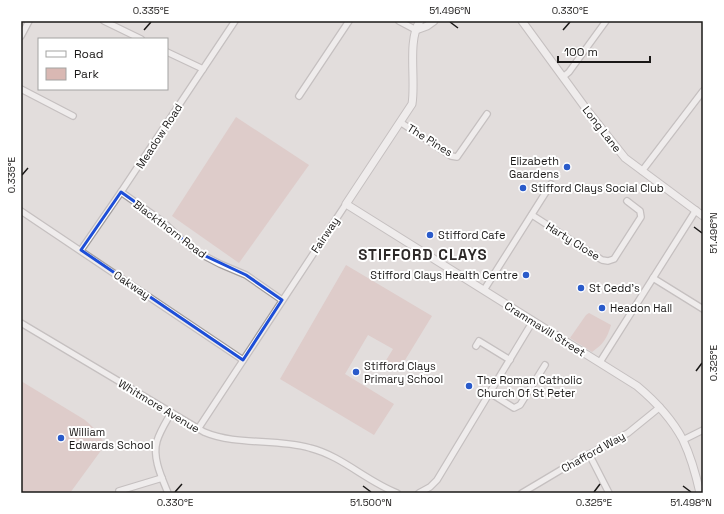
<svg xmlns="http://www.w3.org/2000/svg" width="724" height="514" viewBox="0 0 724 514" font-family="'Space Grotesk',sans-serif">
<rect width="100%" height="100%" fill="#e2dddc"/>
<g fill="#d9b8b3">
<path d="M236 117 309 165 239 263 172 216Z"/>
<path d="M346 265 432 316 399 370 385 362 393 349 368 335 345 374 394 404 374 435 280 379Z"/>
<path d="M589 313 611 325C607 339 603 344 592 352L570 338 586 315Z"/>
<path d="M21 381 85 420 97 431 105 445 70 493H21Z"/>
</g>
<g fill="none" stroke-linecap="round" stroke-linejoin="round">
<defs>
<g id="minor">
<path d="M104 21 141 39"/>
<path d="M399 21 416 30"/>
<path d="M21 36 29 21"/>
<path d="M167 52 203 69"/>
<path d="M563 77 569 72 606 21"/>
<path d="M21 89 73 116"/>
<path d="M299 96 349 21"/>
<path d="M400 122 451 156 457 157 487 114"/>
<path d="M642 171 703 91"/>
<path d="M121 192 162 221 179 237 197 252 220 264 246 275 282 300"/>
<path d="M21 211 243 360"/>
<path d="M532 215 602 260 608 261 614 259 641 217 640 211 627 201"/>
<path d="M81 250 121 192 235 21"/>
<path d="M653 278 703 309"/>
<path d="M484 290 551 184"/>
<path d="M21 323 204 432C237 446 275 438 310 448 342 456 366 481 397 493"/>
<path d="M476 346 479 341 510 360"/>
<path d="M600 362 696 210"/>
<path d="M490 393 514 408 520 405 545 365"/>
<path d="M198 429 346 204"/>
<path d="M683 440 703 430"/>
<path d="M589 454 609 493"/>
<path d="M119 491 162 478"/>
<path d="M168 493C162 478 152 458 157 441 160 431 166 422 171 413"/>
<path d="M419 493 430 487 437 480 533 321"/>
<path d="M522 493 564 468 628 433 660 407"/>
</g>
<g id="tertiary">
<path d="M420 21C407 40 416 80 412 104L346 204 637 386C655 401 672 419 683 440 691 457 696 475 700 493"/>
<path d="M522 21 587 110 625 158 703 216"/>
<path d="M416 30 427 26 434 21"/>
</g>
</defs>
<use href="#minor" stroke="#a29d9d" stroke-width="8"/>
<use href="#tertiary" stroke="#a29d9d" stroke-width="9"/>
<use href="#minor" stroke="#fff" stroke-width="5.5"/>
<use href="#tertiary" stroke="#fff" stroke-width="7"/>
</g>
<path d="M0 0H724V514H0ZM121 192 162 221 197 252 246 275 282 300 243 360 81 250Z" fill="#e2dddc" fill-opacity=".55" fill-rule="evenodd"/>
<path fill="none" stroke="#1d4ed8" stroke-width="3" stroke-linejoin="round" d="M121 192 162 221 197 252 246 275 282 300 243 360 81 250Z"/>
<path fill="none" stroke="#1a1817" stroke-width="1.5" d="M450 22 458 28M144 30 151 22M563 30 570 22M22 175 28 168M694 227 702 233M696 371 702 363M363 486 371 492M683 486 691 492M175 492 182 484M594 492 600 484"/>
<g fill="#2a5bca" stroke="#fff" stroke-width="1.5">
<circle cx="567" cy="167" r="4"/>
<circle cx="523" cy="188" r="4"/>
<circle cx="430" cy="235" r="4"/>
<circle cx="526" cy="275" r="4"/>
<circle cx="581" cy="288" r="4"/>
<circle cx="602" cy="308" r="4"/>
<circle cx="356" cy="372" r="4"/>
<circle cx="469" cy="386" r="4"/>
<circle cx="61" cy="438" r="4"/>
</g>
<g text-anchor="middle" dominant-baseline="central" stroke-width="4" stroke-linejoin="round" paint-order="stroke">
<g font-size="11" fill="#1a1817" stroke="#fff">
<text transform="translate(602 129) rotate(52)">Long Lane</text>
<text transform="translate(159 136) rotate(-57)">Meadow Road</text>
<text transform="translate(430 140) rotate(32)">The Pines</text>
<text transform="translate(170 229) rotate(37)">Blackthorn Road</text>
<text transform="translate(325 235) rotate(-56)">Fairway</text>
<text transform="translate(573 241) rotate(32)">Harty Close</text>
<text transform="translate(132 285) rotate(34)">Oakway</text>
<text transform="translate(545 329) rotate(32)">Crammavill Street</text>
<text transform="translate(159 406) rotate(31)">Whitmore Avenue</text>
<text transform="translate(593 452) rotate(-29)">Chafford Way</text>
</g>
<g font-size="11" fill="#1a1817" stroke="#fff" text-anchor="start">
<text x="559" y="161" text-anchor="end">Elizabeth<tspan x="559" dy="13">Gaardens</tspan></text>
<text x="531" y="188">Stifford Clays Social Club</text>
<text x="438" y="235">Stifford Cafe</text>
<text x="518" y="275" text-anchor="end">Stifford Clays Health Centre</text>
<text x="589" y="288">St Cedd's</text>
<text x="610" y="308">Headon Hall</text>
<text x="364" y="366">Stifford Clays<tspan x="364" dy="13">Primary School</tspan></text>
<text x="477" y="380">The Roman Catholic<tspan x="477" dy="13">Church Of St Peter</tspan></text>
<text x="69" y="432">William<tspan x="69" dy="13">Edwards School</tspan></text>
</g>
<g font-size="15" font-weight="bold" letter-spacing="1" fill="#2d2928" stroke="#fff">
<text x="423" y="254">STIFFORD CLAYS</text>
</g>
</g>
<rect width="724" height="514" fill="none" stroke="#ffffff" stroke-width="44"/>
<rect x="38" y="38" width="130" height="52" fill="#ffffff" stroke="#a3a3a2"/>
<rect x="46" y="51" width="20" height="6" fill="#ffffff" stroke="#a3a3a2"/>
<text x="74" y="58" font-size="12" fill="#1a1817">Road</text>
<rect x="46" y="68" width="20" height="12" fill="#d9b8b3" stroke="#a3a3a2"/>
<text x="74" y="78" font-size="12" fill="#1a1817">Park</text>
<path d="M558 56v6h92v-6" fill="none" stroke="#1a1817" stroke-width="2"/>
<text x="564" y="56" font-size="12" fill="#1a1817" stroke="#ffffff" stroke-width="3" paint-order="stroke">100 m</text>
<rect x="22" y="22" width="680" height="470" fill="none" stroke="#1a1817" stroke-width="1.5"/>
<g font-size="10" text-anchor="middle" fill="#1a1817">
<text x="151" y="14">0.335°E</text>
<text x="450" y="14">51.496°N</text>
<text x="570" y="14">0.330°E</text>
<text transform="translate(11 175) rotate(-90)" y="4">0.335°E</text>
<text transform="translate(713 233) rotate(-90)" y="4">51.496°N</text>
<text transform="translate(713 363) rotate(-90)" y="4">0.325°E</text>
<text x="175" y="506">0.330°E</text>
<text x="371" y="506">51.500°N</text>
<text x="594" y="506">0.325°E</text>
<text x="691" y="506">51.498°N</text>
</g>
</svg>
